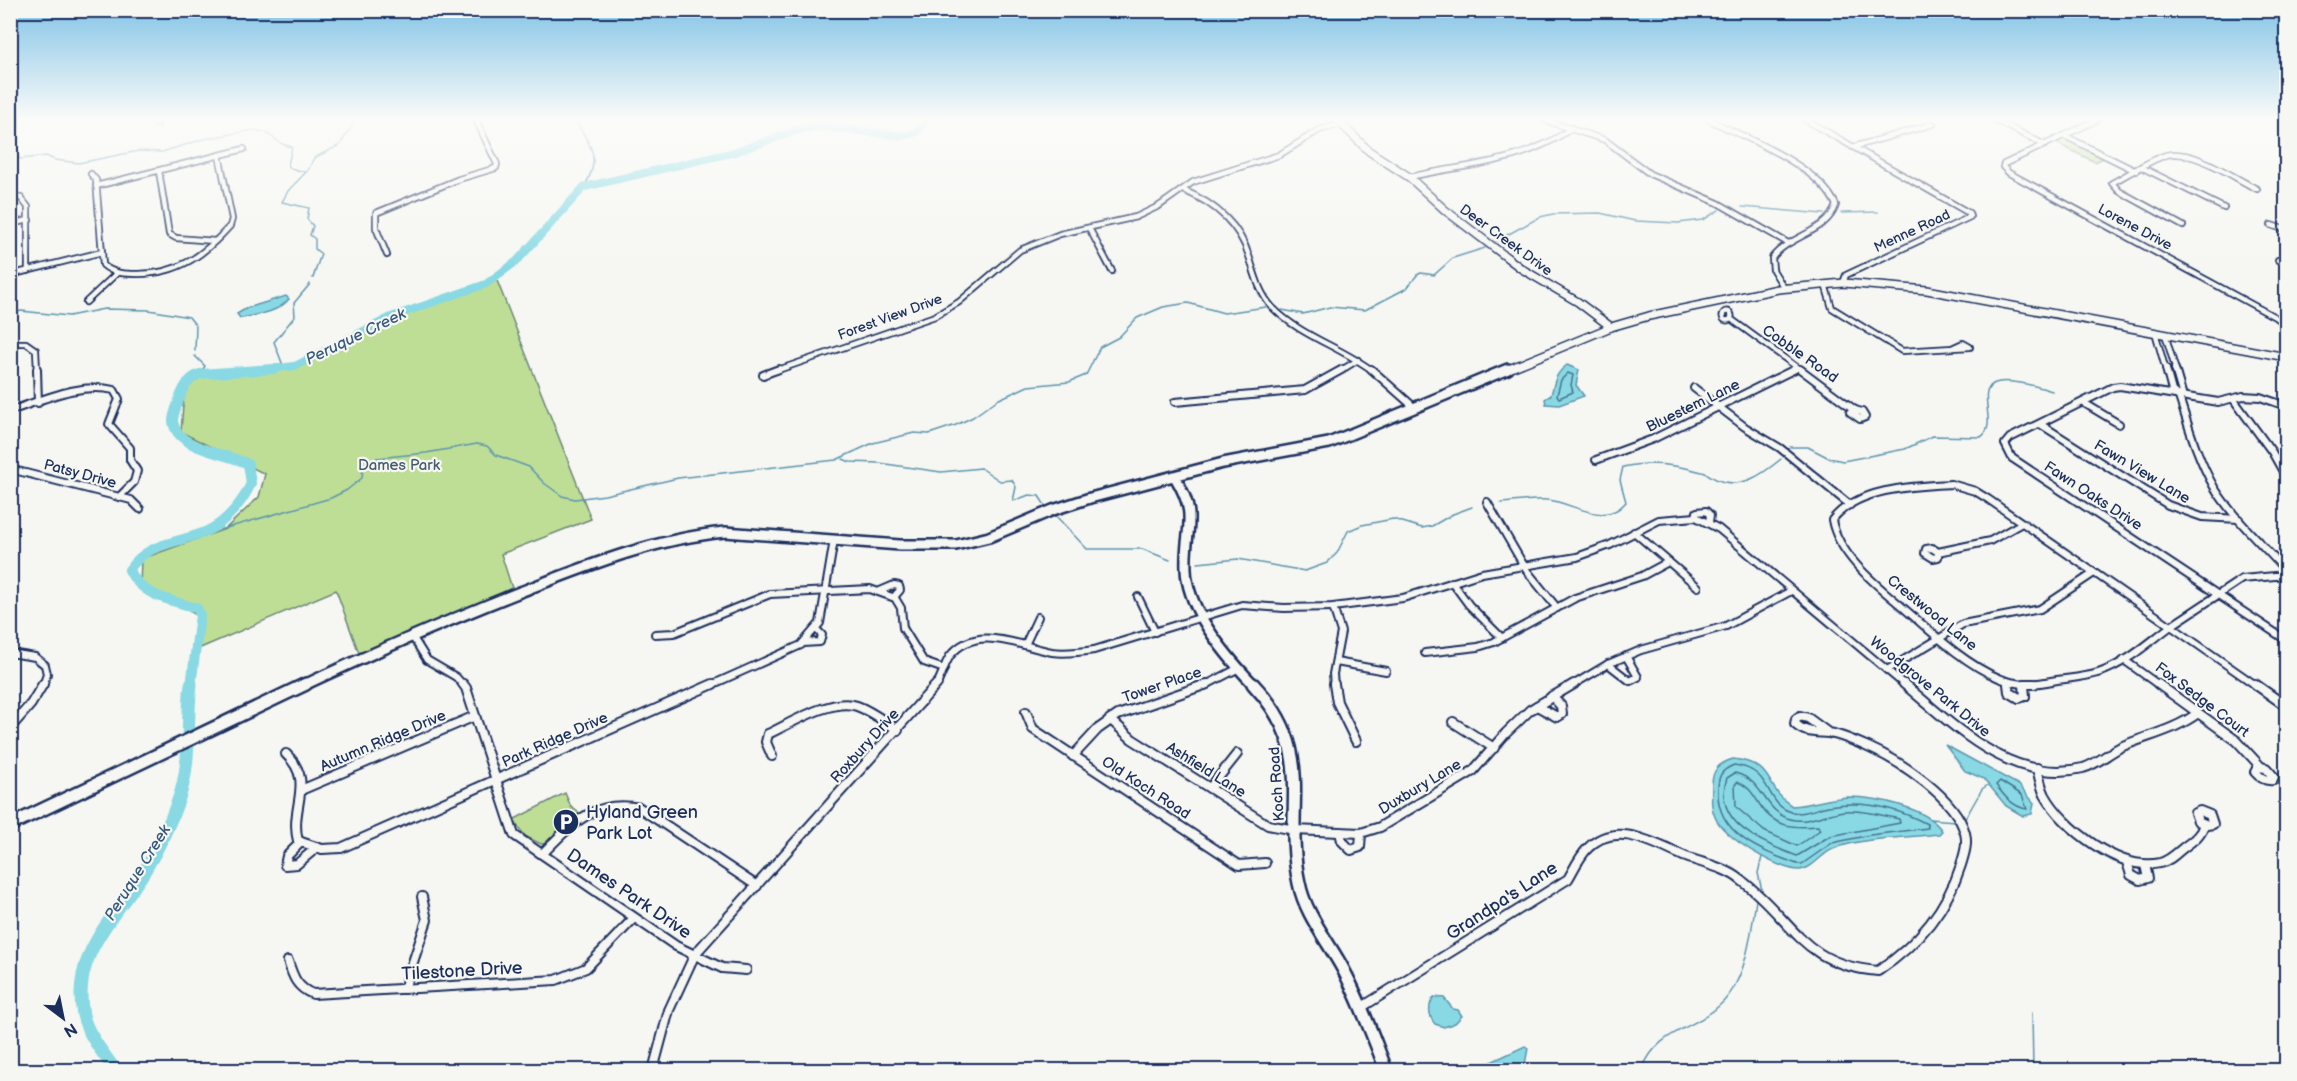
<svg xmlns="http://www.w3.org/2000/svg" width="2297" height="1081" viewBox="0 0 2297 1081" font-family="'Balsamiq Sans',sans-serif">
<rect width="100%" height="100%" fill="#f6f6f2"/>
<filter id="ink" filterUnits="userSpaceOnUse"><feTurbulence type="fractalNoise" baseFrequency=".0167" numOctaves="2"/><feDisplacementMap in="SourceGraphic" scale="12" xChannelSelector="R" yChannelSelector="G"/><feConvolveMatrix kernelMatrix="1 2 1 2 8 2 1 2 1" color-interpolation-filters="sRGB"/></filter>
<g filter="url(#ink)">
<g fill="#bede96" stroke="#6c867a" stroke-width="1.5">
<path d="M2066 137 2106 157 2095 162 2054 142Z"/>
<path d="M496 278 591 519 501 554 512 588 360 656 336 590 198 649V617L172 597 140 587 141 559 225 529 259 497 265 474 181 432 184 392 197 375C233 368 271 371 306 360 340 350 370 329 402 315 433 301 466 294 496 278Z"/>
<path d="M565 793 571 807 581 814 549 843 541 844 525 836 513 820Z"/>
</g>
<g fill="#88d9e3" stroke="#5c95ae" stroke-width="1.5">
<path d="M286 296 289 299C278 313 256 315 240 318L237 314 247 308Z"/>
<path d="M1567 365 1579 370 1576 385 1584 396 1559 405 1546 404 1545 399 1551 395C1555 381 1555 374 1567 365Z"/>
<path d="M1945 745 2019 785 2034 803 2032 814 2023 816 2006 806 1984 779 1965 771Z"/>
<path d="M1733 759C1777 764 1763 788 1792 806 1811 805 1829 798 1848 797 1875 797 1927 807 1942 831L1939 834C1906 838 1863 837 1833 849 1822 853 1811 871 1798 870 1776 868 1724 838 1715 817 1710 806 1712 796 1712 785 1712 770 1719 763 1733 759Z"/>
<path d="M1434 997 1444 998 1453 1009 1458 1010 1462 1016 1455 1023 1444 1027 1435 1024C1428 1016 1428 1005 1434 997Z"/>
<path d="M1525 1046 1528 1048 1524 1070H1474Z"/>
</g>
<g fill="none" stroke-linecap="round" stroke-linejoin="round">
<g stroke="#477393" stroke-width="1.5">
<path d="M1568 373 1573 375 1571 385 1573 392 1559 398 1557 395 1561 380Z"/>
<path d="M1734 765C1774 769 1764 806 1792 812 1804 815 1817 808 1828 806 1863 800 1897 808 1927 824L1928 828 1870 835 1832 843 1802 864H1797C1761 851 1716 834 1718 790 1718 776 1721 770 1734 765Z"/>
<path d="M1735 773C1764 780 1764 812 1790 819 1807 824 1827 813 1844 811 1863 810 1881 815 1899 819L1900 823 1830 836 1797 856C1764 844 1711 823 1727 778Z"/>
<path d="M2000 781 2022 795 2027 809C2013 807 2004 796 1996 785Z"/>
<path d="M1737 782C1749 786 1753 794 1760 805 1774 828 1794 828 1818 826L1820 830 1797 846 1764 831 1736 807 1735 785Z"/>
</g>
<g stroke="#5c95ae" stroke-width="1.5">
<path d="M575 120C591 146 602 158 584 187"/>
<path d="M10 145 11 154 21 159 46 156 55 160 79 163 138 151 162 152 204 139 254 130 265 132 282 144 292 147 288 165 290 168 305 172"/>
<path d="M1742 207 1824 214"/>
<path d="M1841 213 1878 212"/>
<path d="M1496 241 1540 217 1553 214 1600 213 1635 221 1678 223 1703 220 1719 210"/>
<path d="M313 278 321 254 315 249V239L310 235 313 226 307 219 309 208 282 202 288 191 308 170 314 158 340 145 355 120"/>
<path d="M1282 310 1303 314 1330 307 1365 310 1407 288 1417 275 1421 273 1434 275 1453 258 1485 248"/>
<path d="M10 314 21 311 69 316 104 309 149 310 189 317 196 326 195 351"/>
<path d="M195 356 205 366 200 374"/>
<path d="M284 368 274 342 295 316 294 303 310 284"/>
<path d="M1790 447H1808L1829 458 1843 461 1905 449 1933 436 1981 437C2007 420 1946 358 2052 391"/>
<path d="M843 459 850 462 879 463 941 472 981 468 1000 481 1012 480 1016 487 1013 501 1029 495 1039 496 1046 507"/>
<path d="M1501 503C1517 502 1532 499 1548 500 1574 503 1605 528 1626 502L1620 480 1623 467C1648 461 1677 465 1702 472 1708 473 1712 478 1718 480 1742 490 1764 473 1781 459"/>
<path d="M1055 515 1087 549H1142L1170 560"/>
<path d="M211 529H223L331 498 347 490 362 478 363 467 377 458 426 453 477 444 487 446 496 455 529 467 544 483 562 496 575 499 605 495 678 478 836 460 873 443 914 433 929 434 956 425 973 417 997 400 1028 386 1069 382 1086 375 1100 347 1119 337 1137 318 1163 307 1188 303 1224 313 1266 307"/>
<path d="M1198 563 1238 559 1305 571 1327 563 1337 553 1348 531 1362 525 1393 519 1422 528 1432 526 1453 514 1472 507"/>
<path d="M1930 819 1955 821"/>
<path d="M1965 819 1982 789 1988 785"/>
<path d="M1762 857 1758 873 1762 891"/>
<path d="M2032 1013 2033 1070"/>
<path d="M1642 1070C1657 1029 1694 1031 1721 1004 1747 979 1751 933 1756 900"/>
</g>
<path stroke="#88d9e3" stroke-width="8" d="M254 371 295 366 391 317 486 284 517 261 584 187 735 152 798 130 817 126 903 136 917 132 926 120"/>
<path stroke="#88d9e3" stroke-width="10" d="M191 686 200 615 197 608C171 600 142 597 129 570 148 541 178 544 207 531 225 523 244 501 251 483L248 464C228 453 176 450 173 421 173 416 176 408 178 403 182 390 187 379 200 374L274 369"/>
<path stroke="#88d9e3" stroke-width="13" d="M115 1070C104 1054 87 1034 83 1015 71 954 114 919 144 872 158 849 170 824 179 798 192 760 186 723 191 684"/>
<defs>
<g id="street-far2">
<path d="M156 120 157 124"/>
<path d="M1544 120 1605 140 1650 174 1718 203 1788 243"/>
<path d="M1710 120C1749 140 1818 165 1836 205 1827 233 1789 235 1772 258L1773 270 1784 288"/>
<path d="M1806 120 1969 213 1970 217 1846 275 1843 283"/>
<path d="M1995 120 2045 145"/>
<path d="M2097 120 2004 164 2003 167 2009 173 2286 323"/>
<path d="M2065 136 2136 171"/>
<path d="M1853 147 1933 124"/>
<path d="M2143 168 2224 208"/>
<path d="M159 171 169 234 176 238 215 241"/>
<path d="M91 174 96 180 103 265C113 274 126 274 138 274 179 274 204 255 230 226L232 219 219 155"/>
<path d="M1409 177C1467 164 1522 164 1572 128"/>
<path d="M96 186 244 149"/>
<path d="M1183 190C1214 203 1239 224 1249 256 1255 274 1259 293 1272 307 1300 336 1341 347 1373 371"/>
<path d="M10 195 21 198 28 207V271"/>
<path d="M10 224 29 220"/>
<path d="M2271 225 2286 230"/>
<path d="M2183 226 2119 191 2112 183C2129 174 2148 161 2166 155 2193 148 2234 178 2257 189"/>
<path d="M1089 228 1112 271"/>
<path d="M387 255 376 228V213L459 179 496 168 497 164 476 120"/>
<path d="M2278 260 2286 262"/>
<path d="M10 275 102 252"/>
<path d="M1825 284 1832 308 1902 351 1970 347 1963 343 1952 348"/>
<path d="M86 302 117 273"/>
<circle cx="1727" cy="316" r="4.5"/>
<path d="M1731 319 1802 371"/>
<path d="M2155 332 2166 371"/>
<path d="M2165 334 2176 371"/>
<path d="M10 343H26L36 350 37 371"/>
<path d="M775 371 935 316 959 302 1020 250 1060 234 1136 217 1159 206 1193 182 1279 155 1319 130 1341 124"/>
<path d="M1340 371 1358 360"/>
<path d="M1792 371 1798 368"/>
</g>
<g id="street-far1">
<path d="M37 369 38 403"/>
<path d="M1371 369 1415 408"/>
<path d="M1800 369 1855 410"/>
<path d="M2166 369 2172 391 2179 397C2189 428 2198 459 2214 487 2233 518 2262 544 2286 571"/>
<path d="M2175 369 2182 393 2179 397"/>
<path d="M763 375 779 369"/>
<path d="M1694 388 1745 427 1780 448 1850 505"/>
<path d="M2234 400 2272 452 2286 477"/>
<path d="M1175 402 1305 390 1343 369"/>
<path d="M2084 403 2119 424"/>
<path d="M2286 406 2260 397 2243 396 2218 402 2120 386 2113 387 2010 438 2005 444 2012 458 2286 640"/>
<path d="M1855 410 1862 412 1865 417 1860 419 1850 412Z"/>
<path d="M10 411C43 400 79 382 114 390L119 399 109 424 130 448V460L137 471 134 482 119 497"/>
<path d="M2040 424 2168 505 2202 517 2239 519"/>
<path d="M1596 460 1653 439 1795 369"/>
<path d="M10 469 131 500 140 509"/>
<path d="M1951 484 1975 491 1988 499 2171 626C2148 643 2126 664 2098 673 2085 677 2071 678 2057 680 2037 684 2019 687 1999 678 1964 664 1928 629 1899 604 1874 583 1838 554 1832 520 1857 488 1913 486 1951 484Z"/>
<path d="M1487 502 1527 571 1557 608"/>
<path d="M1696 517 1697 512 1706 511 1710 515 1709 522"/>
<path d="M1634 532 1698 587"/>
<path d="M1932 548 1938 552V557L1933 558 1925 553 1926 549Z"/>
<path d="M1938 552 1990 541 2022 523"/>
<path d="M1452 582 1469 605 1502 638"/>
<path d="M880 591 894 585 899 586 900 590 894 597"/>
<path d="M1138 597 1155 632"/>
<path d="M1333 607 1341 632 1333 674 1334 686"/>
<path d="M655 634 674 633 770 594 870 589 895 598 901 608 903 628 924 662 944 669"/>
<path d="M412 636 427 660 456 677 464 686"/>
<path d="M803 643 820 642 822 635 816 629"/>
<path d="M1025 645 1038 617"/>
<path d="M10 653 35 657 45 665 47 674 43 686"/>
<path d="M1425 653 1478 647 1494 642 1575 598 1642 576 1668 562"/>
<path d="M2124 660 2160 686"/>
<path d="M1336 662 1386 671"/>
<path d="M1608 664 1630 681 1638 677 1626 656"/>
<path d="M1887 670 1963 624 2040 609 2094 573"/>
<path d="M2007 681 2008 686"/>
<path d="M709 686 801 645 820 623 834 540"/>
<path d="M936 686C942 676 944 665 950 656 976 623 1019 646 1052 652 1066 654 1080 652 1094 650L1242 605 1284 608 1333 607 1403 598 1482 573 1577 557 1610 545 1659 520 1696 517 1719 529 1906 686"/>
<path d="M1204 686 1237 669"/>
<path d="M1571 686 1608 664 1641 650 1726 626 1791 591"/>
<path d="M2257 686 2171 626 2242 579 2286 575"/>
</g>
<g id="street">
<path d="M463 684 466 688 514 835 676 946 722 968 746 970"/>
<path d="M1334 684 1337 702 1356 741"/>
<path d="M1904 684C1954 726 2012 785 2083 768 2098 764 2109 752 2123 746 2149 735 2175 730 2198 713"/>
<path d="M2008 684 2009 692 2019 698 2025 696 2024 685"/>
<path d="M2024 684H2034"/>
<path d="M2158 684 2237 741 2261 767"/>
<path d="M2255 684 2286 706"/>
<path d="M1537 706 1557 717 1562 714 1561 706 1552 696"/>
<path d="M1026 712 1033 729 1239 865 1265 863"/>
<path d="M1110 719 1132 739 1268 825 1295 830 1361 833 1380 827 1473 771 1506 733 1530 710 1574 684"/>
<path d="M1453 722 1494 748"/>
<path d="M10 728 31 704 43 684"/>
<path d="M286 754C316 782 289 807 298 841L322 849 341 848 713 684"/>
<path d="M772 756 766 742 768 734C790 724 832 697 857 706 871 711 885 722 898 730"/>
<path d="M1073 756 1098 729 1118 715 1207 684"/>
<path d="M2258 767 2266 768 2274 777 2273 780C2265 781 2260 778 2255 772Z"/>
<path d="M2037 768C2039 777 2041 787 2045 795 2063 828 2120 872 2160 863 2169 861 2176 854 2183 848 2192 841 2201 836 2204 824"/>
<path d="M1210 788 1237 754"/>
<path d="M301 790 475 716"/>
<path d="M2200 811 2210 815 2213 824 2207 825 2198 821 2195 813Z"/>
<path d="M1340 832 1342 841 1351 850 1360 847 1361 833"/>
<path d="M301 842 287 856 285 865 297 864 315 849"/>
<path d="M542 854C572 824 594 799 640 808L757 886"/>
<path d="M2127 862 2131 875 2140 880 2148 878 2145 865"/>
<path d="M288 961C293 977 297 988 313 994L556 980 586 968 634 918"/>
<path d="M404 989 427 920 422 897"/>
<path d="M1362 1007 1568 879C1574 869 1579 857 1588 848 1617 819 1656 845 1686 857 1704 864 1725 867 1741 880 1794 920 1801 965 1878 971 1917 945 1947 909 1961 865 1964 855 1968 844 1965 833 1956 798 1900 761 1868 747 1857 742 1845 737 1834 734 1819 731 1807 735 1795 724L1796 719 1800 716 1808 718 1827 732"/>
<path d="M653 1070 669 1010 695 954 937 684"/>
</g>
<g id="secondary-far2">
<path d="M1337 120 1369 151 1409 177 1445 210 1522 269 1578 302 1611 327"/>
<path d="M1504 371 1611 327 1649 316 1778 289 1844 283 1927 290 2286 357"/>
</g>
<g id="secondary-far1">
<path d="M1175 477C1200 518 1184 528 1186 569 1187 610 1228 658 1255 686"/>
<path d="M302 686C374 652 447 621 520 592 587 566 653 539 725 532L900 545H956L989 537 1053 510 1090 498 1223 463 1329 443 1508 369"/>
</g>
<g id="secondary">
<path d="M1253 684C1319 754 1282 804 1299 883 1305 914 1328 941 1343 969 1360 1001 1373 1036 1386 1070"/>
<path d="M10 825 306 684"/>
</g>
</defs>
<use href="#street-far2" stroke="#1b2f5e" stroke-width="8"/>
<use href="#street-far1" stroke="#1b2f5e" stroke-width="10"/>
<use href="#street" stroke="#1b2f5e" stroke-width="12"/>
<use href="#secondary-far2" stroke="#1b2f5e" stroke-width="10"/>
<use href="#secondary-far1" stroke="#1b2f5e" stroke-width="14"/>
<use href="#secondary" stroke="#1b2f5e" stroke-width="16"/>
<use href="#street-far2" stroke="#f6f6f2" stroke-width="4.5"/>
<use href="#street-far1" stroke="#f6f6f2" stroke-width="6"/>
<use href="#street" stroke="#f6f6f2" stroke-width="8"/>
<use href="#secondary-far2" stroke="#f6f6f2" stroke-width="7"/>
<use href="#secondary-far1" stroke="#f6f6f2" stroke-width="9"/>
<use href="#secondary" stroke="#f6f6f2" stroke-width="11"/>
</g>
</g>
<linearGradient id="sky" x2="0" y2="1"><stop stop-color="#81c3e6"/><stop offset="0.44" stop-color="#fbfbf9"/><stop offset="1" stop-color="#fbfbf9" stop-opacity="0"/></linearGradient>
<rect width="2297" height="271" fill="url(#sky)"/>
<defs>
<symbol id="parking-disc" viewBox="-11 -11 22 22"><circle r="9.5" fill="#1b2f5e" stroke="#f6f6f2"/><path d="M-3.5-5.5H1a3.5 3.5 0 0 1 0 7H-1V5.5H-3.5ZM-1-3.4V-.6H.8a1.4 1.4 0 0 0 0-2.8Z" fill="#fff"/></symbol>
</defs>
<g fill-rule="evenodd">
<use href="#parking-disc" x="551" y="807" width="30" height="30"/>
</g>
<g text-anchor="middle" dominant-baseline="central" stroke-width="4.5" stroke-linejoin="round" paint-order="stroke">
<g font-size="14" fill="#1b2f5e" stroke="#f6f6f2">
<text transform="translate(2135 227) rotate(28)">Lorene Drive</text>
<text transform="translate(1912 231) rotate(-25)">Menne Road</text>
<text transform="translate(1506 240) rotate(36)">Deer Creek Drive</text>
<text transform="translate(890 317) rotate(-20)">Forest View Drive</text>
</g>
<g font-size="15" fill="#1b2f5e" stroke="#f6f6f2">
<text transform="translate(1800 354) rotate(35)">Cobble Road</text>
<text transform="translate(1693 406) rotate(-26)">Bluestem Lane</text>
<text transform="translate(2142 472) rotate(31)">Fawn View Lane</text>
<text transform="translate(80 474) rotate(15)">Patsy Drive</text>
<text transform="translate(2093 496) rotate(33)">Fawn Oaks Drive</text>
<text transform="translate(1932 613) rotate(39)">Crestwood Lane</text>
<text transform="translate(1162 685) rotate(-19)">Tower Place</text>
<text transform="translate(1930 687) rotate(39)">Woodgrove Park Drive</text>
<text transform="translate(2202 700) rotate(37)">Fox Sedge Court</text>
<text transform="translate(555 740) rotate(-24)">Park Ridge Drive</text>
<text transform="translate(383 741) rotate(-23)">Autumn Ridge Drive</text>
<text transform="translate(865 746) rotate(-48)">Roxbury Drive</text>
<text transform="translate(1206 770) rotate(32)">Ashfield Lane</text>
<text transform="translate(1277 784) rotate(-94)">Koch Road</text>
<text transform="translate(1420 787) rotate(-31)">Duxbury Lane</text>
<text transform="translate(1146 788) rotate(33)">Old Koch Road</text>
</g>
<g font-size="15" fill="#445b6c" stroke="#f6f6f2">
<text x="399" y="465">Dames Park</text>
</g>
<g font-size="16" font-style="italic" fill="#365a7f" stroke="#f6f6f2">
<text transform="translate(356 337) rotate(-26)">Peruque Creek</text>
<text transform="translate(138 873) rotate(-58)">Peruque Creek</text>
</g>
<g font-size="18" fill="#1b2f5e" stroke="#f6f6f2" text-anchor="start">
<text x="586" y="812">Hyland Green<tspan x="586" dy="21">Park Lot</tspan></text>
</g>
<g font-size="18" fill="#1b2f5e" stroke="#f6f6f2">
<text transform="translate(629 894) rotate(34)">Dames Park Drive</text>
<text transform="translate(1502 901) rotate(-33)">Grandpa's Lane</text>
<text transform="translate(462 971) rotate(-3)">Tilestone Drive</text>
</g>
</g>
<rect width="2297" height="1081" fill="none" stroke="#f6f6f2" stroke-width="36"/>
<rect x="18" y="18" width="2261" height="1045" fill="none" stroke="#1b2f5e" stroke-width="2" filter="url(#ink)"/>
<g transform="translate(63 1018) rotate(148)" stroke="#f6f6f2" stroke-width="4.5" paint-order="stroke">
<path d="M0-4.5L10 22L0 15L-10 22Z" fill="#1b2f5e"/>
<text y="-9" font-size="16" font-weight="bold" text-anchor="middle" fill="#1b2f5e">N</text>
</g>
</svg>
